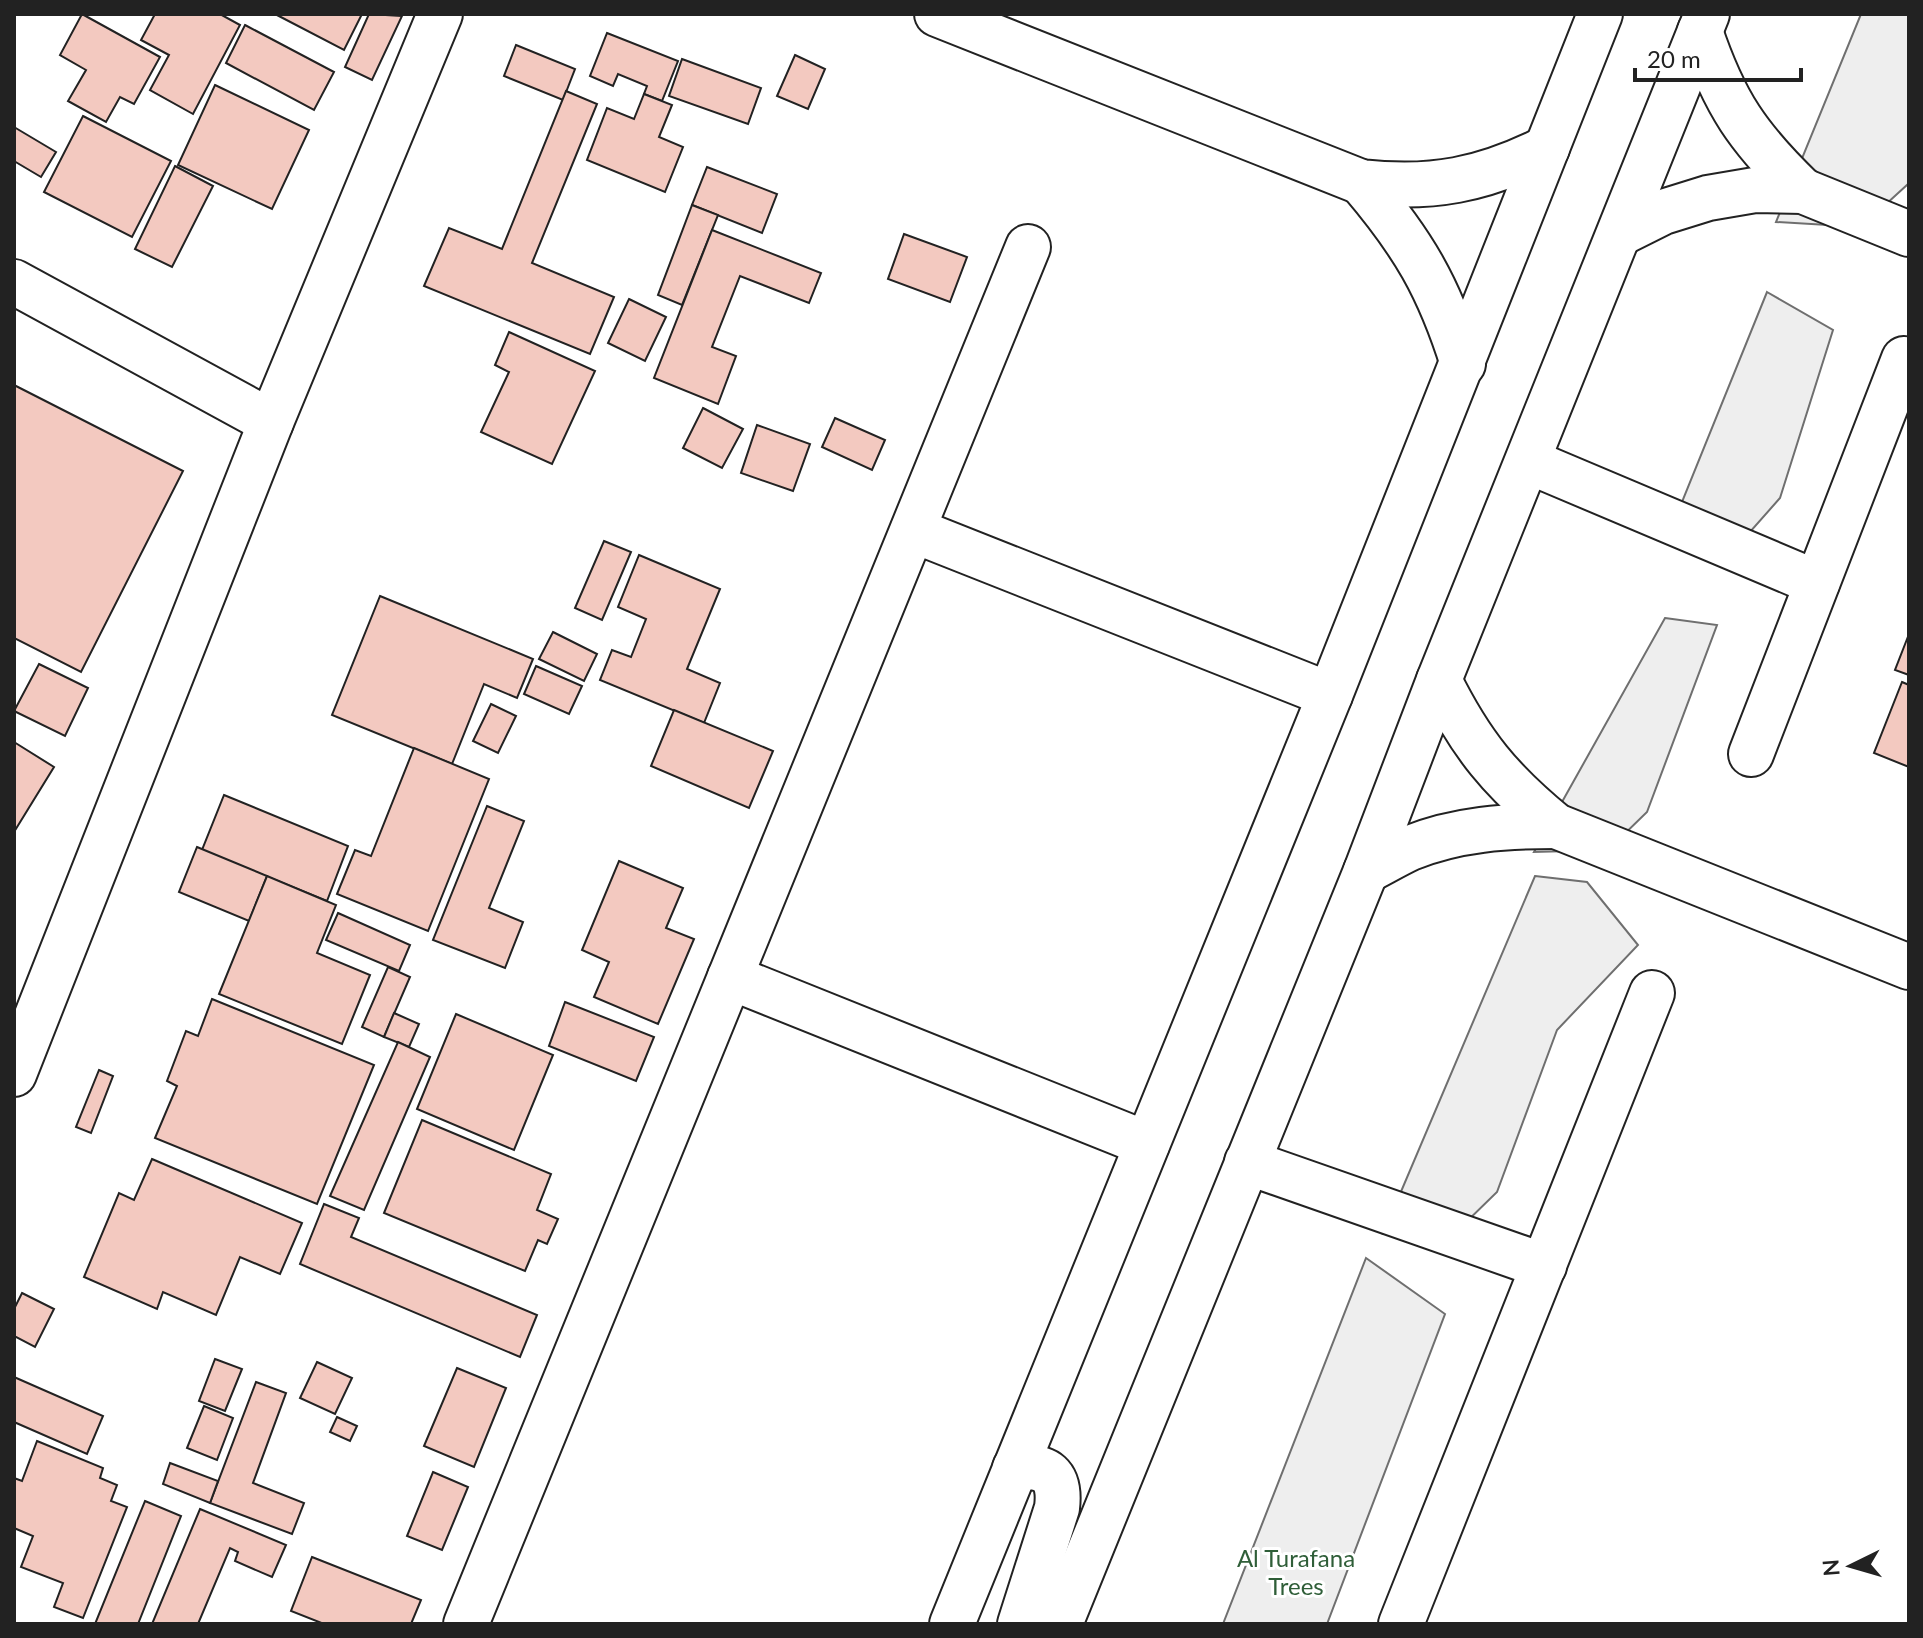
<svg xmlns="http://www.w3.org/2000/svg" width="1923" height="1638" viewBox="0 0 1923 1638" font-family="Lato,sans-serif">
<rect width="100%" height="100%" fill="#fff"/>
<g fill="#eee" stroke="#6f6f6f" stroke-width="2">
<path d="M1861 14H1909L1908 184 1861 227 1776 222Z"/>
<path d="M1767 292 1833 330 1780 498 1742 541 1667 539Z"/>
<path d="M1665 618 1717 625 1647 812 1608 850 1534 852Z"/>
<path d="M1535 876 1587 882 1638 945 1557 1030 1497 1192 1456 1232 1383 1234Z"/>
<path d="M1366 1258 1445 1314 1327 1624H1223Z"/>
</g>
<g fill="#f3c9c0" stroke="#222" stroke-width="2">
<path d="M82 14 160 57 134 104 120 97 106 122 68 101 86 70 60 55Z"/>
<path d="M155 14H220L240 25 193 114 150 90 169 55 141 40Z"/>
<path d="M275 14H362L344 50Z"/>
<path d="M369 14 402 16 372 80 345 67Z"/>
<path d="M245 25 334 72 314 110 226 63Z"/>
<path d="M607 33 678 61 662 101 644 94 647 86 618 74 613 86 590 76Z"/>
<path d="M516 45 575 69 563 100 504 76Z"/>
<path d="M795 55 825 69 808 109 777 96Z"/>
<path d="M682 59 761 88 748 124 669 96Z"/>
<path d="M215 85 309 130 272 209 178 165Z"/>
<path d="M566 91 597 104 532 263 614 297 590 354 424 286 449 228 502 249Z"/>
<path d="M644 94 672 105 659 137 683 147 665 192 587 160 607 108 634 119Z"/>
<path d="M83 116 171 161 132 237 44 192Z"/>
<path d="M14 127 56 152 41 177 14 161Z"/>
<path d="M175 166 213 186 172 267 135 249Z"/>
<path d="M707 167 777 194 762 233 692 205Z"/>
<path d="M692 205 718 215 682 305 658 295Z"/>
<path d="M712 230 821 273 809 303 740 276 712 347 736 356 718 404 654 378Z"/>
<path d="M904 234 967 257 950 302 888 279Z"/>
<path d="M629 299 666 317 645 361 608 343Z"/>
<path d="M509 332 595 371 552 464 481 432 509 372 495 365Z"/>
<path d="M14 385 183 471 81 672 14 638Z"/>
<path d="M703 408 743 429 722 468 683 448Z"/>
<path d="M835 418 885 440 872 470 822 447Z"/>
<path d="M757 425 810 444 793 491 741 473Z"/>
<path d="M604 541 631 552 602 620 575 608Z"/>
<path d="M639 555 720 589 687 669 720 683 704 723 600 680 612 650 631 657 646 619 618 607Z"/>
<path d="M380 596 533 659 517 698 484 684 452 764 332 715Z"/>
<path d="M553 632 597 654 584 681 539 659Z"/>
<path d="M1909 634V675L1895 670Z"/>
<path d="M39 664 88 688 65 736 14 711Z"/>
<path d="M536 666 582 686 569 714 524 694Z"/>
<path d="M1902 682 1909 685V767L1874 753Z"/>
<path d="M491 704 516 716 498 753 473 741Z"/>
<path d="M674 710 773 751 749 808 651 766Z"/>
<path d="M14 742 54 767 14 832Z"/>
<path d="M414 748 489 779 428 931 337 894 355 850 371 856Z"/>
<path d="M224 795 348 846 327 901 202 850Z"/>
<path d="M487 806 524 821 489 908 523 922 505 968 433 940Z"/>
<path d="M197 847 267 876 249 921 179 892Z"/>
<path d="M619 861 683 888 666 928 694 939 658 1024 594 997 609 962 582 950Z"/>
<path d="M267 876 336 905 317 953 370 975 342 1044 219 994Z"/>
<path d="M338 913 410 945 399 971 326 940Z"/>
<path d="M388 967 410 977 384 1037 362 1027Z"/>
<path d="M212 999 374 1065 317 1204 155 1138 177 1086 167 1081 186 1031 198 1036Z"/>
<path d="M565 1002 654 1037 636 1081 549 1046Z"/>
<path d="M394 1013 419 1024 409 1047 384 1037Z"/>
<path d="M456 1014 553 1055 514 1150 417 1109Z"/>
<path d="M398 1042 430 1057 364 1210 330 1196Z"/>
<path d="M99 1070 113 1076 91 1133 76 1127Z"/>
<path d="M422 1120 551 1174 537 1210 558 1219 547 1244 538 1240 525 1271 384 1213Z"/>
<path d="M152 1159 302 1223 280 1274 240 1257 216 1315 163 1292 157 1309 84 1277 119 1193 134 1200Z"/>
<path d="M324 1204 359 1218 351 1237 537 1315 520 1357 300 1264Z"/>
<path d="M22 1293 54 1309 35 1347 14 1336V1309Z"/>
<path d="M215 1359 242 1369 225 1411 199 1401Z"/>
<path d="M317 1362 352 1378 335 1414 300 1398Z"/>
<path d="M457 1368 506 1388 474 1467 424 1446Z"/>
<path d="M14 1377 103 1416 87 1454 14 1422Z"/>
<path d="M256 1382 286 1393 253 1483 304 1503 292 1534 210 1503Z"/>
<path d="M204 1406 233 1418 217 1460 187 1448Z"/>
<path d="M337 1417 357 1426 350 1441 330 1432Z"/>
<path d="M37 1441 103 1468 100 1478 117 1485 111 1501 127 1507 83 1618 54 1607 63 1583 21 1567 33 1536 14 1528V1478L22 1481Z"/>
<path d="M170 1463 218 1481 210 1503 163 1484Z"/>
<path d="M433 1472 468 1487 442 1550 407 1536Z"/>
<path d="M145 1501 181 1516 138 1624H95Z"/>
<path d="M200 1509 286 1545 272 1577 235 1561 238 1552 230 1548 198 1624H152Z"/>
<path d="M312 1557 421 1600 411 1624H324L291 1611Z"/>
</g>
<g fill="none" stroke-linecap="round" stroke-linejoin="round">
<defs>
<g id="minor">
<path d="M937 14 1361 182C1432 190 1483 180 1547 148"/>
<path d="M1700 31C1724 103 1748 138 1803 191"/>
<path d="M1361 182C1413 243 1439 287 1463 364"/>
<path d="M1621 233 1663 212 1708 198 1755 190 1803 191 1909 234"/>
<path d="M14 282 271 422"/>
<path d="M1528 461 1817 583"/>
<path d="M913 530 1330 695"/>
<path d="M1439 680C1471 745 1501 781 1556 826L1909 967"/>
<path d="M1751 754 1904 359"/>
<path d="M1366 871C1380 864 1395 855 1410 848 1457 829 1506 826 1556 826"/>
<path d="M730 977 1147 1144"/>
<path d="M14 1074 271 422 440 14"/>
<path d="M1247 1162 1544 1266"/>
<path d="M466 1624 1028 247"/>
<path d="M1401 1624 1652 993"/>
</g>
<g id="major">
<path d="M1015 1468C1047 1464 1061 1475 1057 1508L1020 1624"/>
<path d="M952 1624 1330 695 1600 14"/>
<path d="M1060 1624 1366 871 1439 680 1707 14"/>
</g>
</defs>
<use href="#minor" stroke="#222" stroke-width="48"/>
<use href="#major" stroke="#222" stroke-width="48"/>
<use href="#minor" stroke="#fff" stroke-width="44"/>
<use href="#major" stroke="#fff" stroke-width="44"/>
</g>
<g text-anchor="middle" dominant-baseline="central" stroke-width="6" stroke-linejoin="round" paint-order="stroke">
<g font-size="24" fill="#2f5e38" stroke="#fff">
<text x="1296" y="1557">Al Turafana<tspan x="1296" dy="28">Trees</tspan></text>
</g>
</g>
<rect width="1923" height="1638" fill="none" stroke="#222222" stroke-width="32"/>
<g transform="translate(1851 1566) rotate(265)" stroke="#ffffff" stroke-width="6" paint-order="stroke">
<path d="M0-6L14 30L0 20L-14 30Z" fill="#222222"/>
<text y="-12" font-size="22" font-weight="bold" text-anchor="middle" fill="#222222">N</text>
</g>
<path d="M1635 68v12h166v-12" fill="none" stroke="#222222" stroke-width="4"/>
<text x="1647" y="68" font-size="24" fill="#222222" stroke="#ffffff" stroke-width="6" paint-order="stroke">20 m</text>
</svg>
